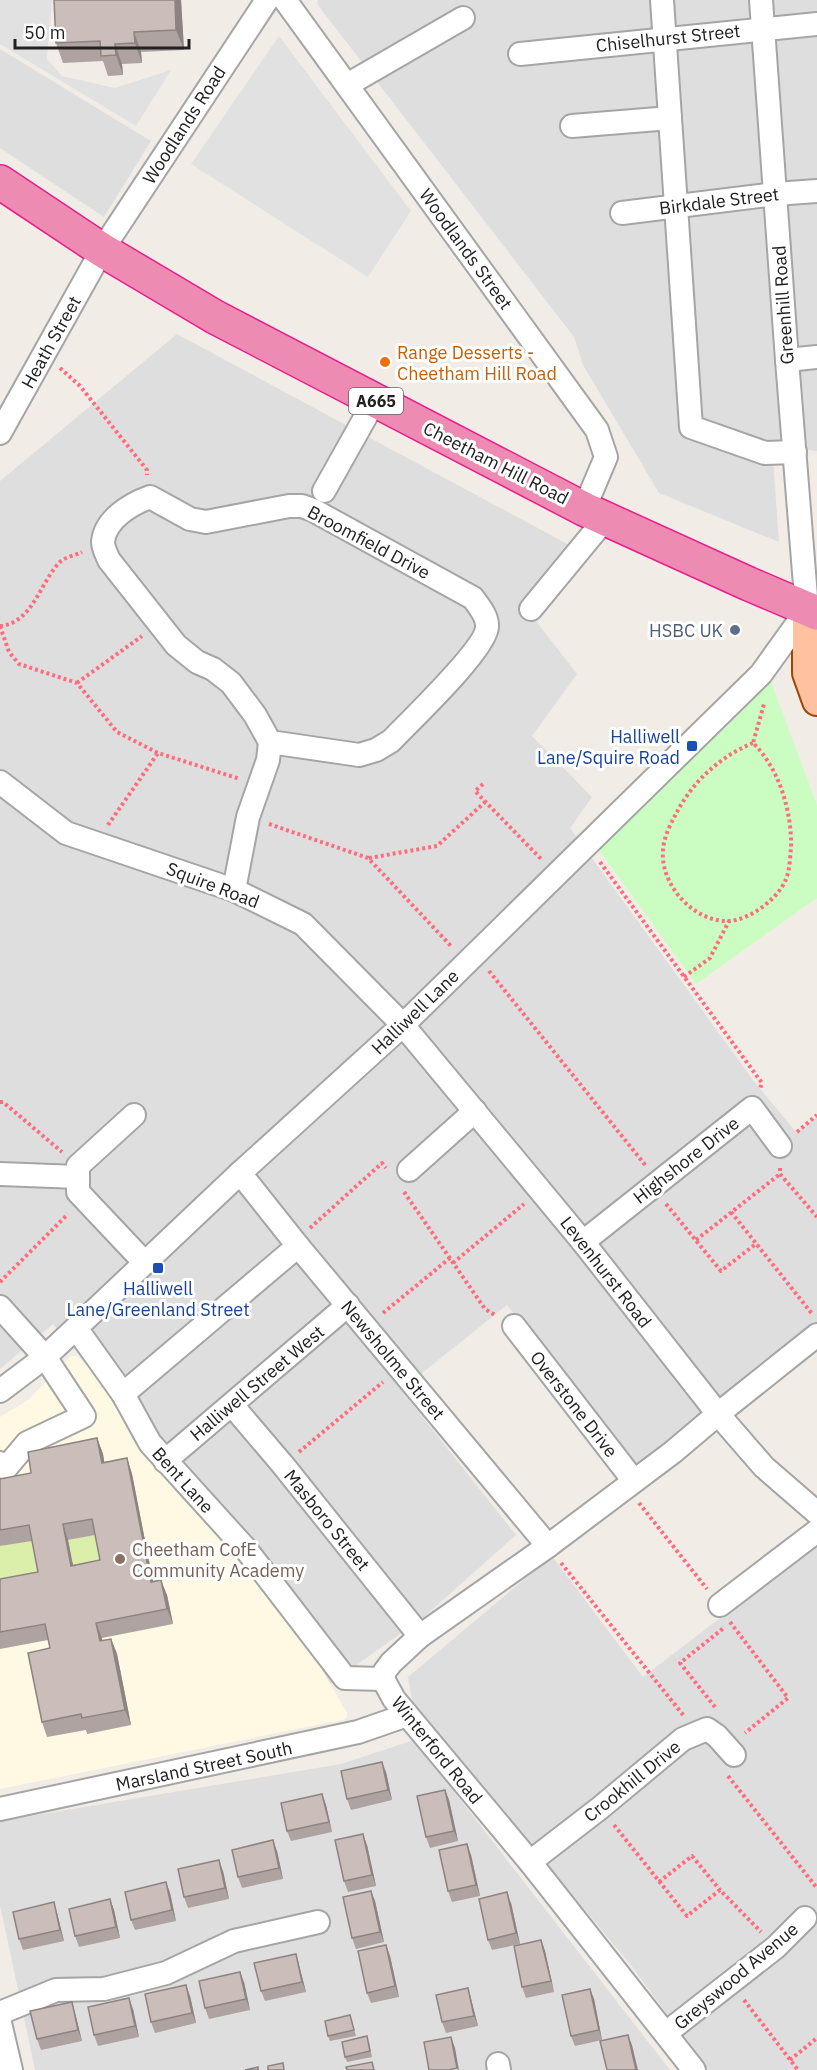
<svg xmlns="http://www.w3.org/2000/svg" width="817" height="2070" viewBox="0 0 817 2070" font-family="'IBM Plex Sans',sans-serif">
<rect width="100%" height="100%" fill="#f2ece7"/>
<g fill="#dfdede">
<path d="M318 0H817V451L772 446 779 542 659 493 583 365 574 337 317 4Z"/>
<path d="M0 49 151 141 104 217 0 148Z"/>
<path d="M177 334 571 546 522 603 577 674 532 736 592 797 570 828 753 1080 796 1132 817 1116V1334L632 1467 507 1305 401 1390 516 1535 425 1616 330 1684 320 1666 251 1572 180 1496 153 1464 92 1370 53 1324 0 1369V481Z"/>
<path d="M817 1544V2070H708L630 1964 413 1705 408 1677 552 1556 643 1677Z"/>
<path d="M414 1740 670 2070H35L0 1905V1821L341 1764Z"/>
</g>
<path fill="#fff9e4" d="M71 1356H77L92 1370 153 1464 180 1496 251 1572 320 1666 347 1713 346 1719 0 1789V1417L28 1400Z"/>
<g fill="#dbefab">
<path d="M98 1534 105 1575 76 1581 68 1540Z"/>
<path d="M34 1540 43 1588 0 1595V1546Z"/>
</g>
<path fill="#cbfdc3" d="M770 679 817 805V898L696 984 596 846Z"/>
<g fill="#e1e1e1">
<path d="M0 0H52L47 59 62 76 115 88 171 70 136 126 0 44Z"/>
<path d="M279 36 411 211 368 277 191 164Z"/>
</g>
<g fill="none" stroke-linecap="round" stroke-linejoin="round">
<defs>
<g id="minor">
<path d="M285 0 597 430 606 457 584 509"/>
<path d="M662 0 691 427 765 453 795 452"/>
<path d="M520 54 817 24"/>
<path d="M347 85 463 18"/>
<path d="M572 126 670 118"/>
<path d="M622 213 775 194 817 191"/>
<path d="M787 360 817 357"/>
<path d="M0 433 102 250 267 0"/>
<path d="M324 491 375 400"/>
<path d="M531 609 606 518"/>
<path d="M0 782 66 833 234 890 303 924 403 1025 583 1242 718 1414 764 1467 817 1513"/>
<path d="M234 890 248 817 268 760 270 742 255 715 231 683 213 669 197 662 176 645 109 560C107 555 103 548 103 542 105 519 131 504 150 497L190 519 206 522 289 506H302L313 510 473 598C479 606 488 617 487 627 486 649 410 721 391 741L376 750 359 755 270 742"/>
<path d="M134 1115 78 1166V1192L145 1263"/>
<path d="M409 1170 475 1111"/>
<path d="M240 1173 298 1246 548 1546"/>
<path d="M0 1174 78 1177"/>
<path d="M583 1242 752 1108 780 1146"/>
<path d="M0 1307 45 1357 84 1416 27 1443 6 1468 0 1463"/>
<path d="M514 1326 634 1481"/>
<path d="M76 1328 123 1394 150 1443 245 1548 345 1678 383 1679"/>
<path d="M0 1391 45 1357 76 1328 240 1173 403 1025 761 674 807 610 787 360 761 0"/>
<path d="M123 1394 298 1246"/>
<path d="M232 1405 283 1465 420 1636"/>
<path d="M165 1461 348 1305"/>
<path d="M720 1605 817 1531"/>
<path d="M0 1809 358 1732 407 1715"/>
<path d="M530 1862 600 1808 683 1739 707 1729 717 1736 734 1755"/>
<path d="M0 2013 56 1990 104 1989 166 1973 234 1941 318 1922"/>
<path d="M0 2023 11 2070"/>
<path d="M666 2033 776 1947 805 1918"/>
<path d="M498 2064 499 2070"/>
<path d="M694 2070 530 1862 394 1699 383 1679 385 1671 391 1663 420 1636 548 1546 673 1452 718 1414 817 1335"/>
</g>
<path id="major" d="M807 610V673L817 701"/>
<path id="highway" d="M0 182 102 250 215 317 584 509 749 584 817 613"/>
</defs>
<use href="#minor" stroke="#a5a5a5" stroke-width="26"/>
<use href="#major" stroke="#9f4700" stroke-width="32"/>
<use href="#highway" stroke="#e81d8f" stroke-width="36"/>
<g stroke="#ff6c7d" stroke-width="4" stroke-dasharray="3 3" stroke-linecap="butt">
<path d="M60 368 80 386 147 470V475"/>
<path d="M0 626 9 652 19 664 77 683 117 732 158 753 240 779"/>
<path d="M0 626C33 623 40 582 60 562 65 557 76 555 82 552"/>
<path d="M77 683 142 636"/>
<path d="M753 743C721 756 693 781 677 812 671 823 664 836 663 850 660 885 694 923 730 921 751 919 779 898 786 879 790 869 790 857 791 847 792 812 779 768 753 743L764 704"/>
<path d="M483 784 475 791 542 860"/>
<path d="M269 824 368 858 451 946"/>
<path d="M108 825 158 753"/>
<path d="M369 858 437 846 485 802"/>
<path d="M600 862 762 1083 760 1089"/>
<path d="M489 971 646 1166"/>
<path d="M684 977 710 958 729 921"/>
<path d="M0 1102H3L62 1152"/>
<path d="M797 1132 817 1115"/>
<path d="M780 1168V1174L817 1217"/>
<path d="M404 1192 485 1309 495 1315"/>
<path d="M666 1204 721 1271 757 1243"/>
<path d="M731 1212 813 1315"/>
<path d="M310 1228 382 1163 386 1168"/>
<path d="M696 1240 780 1174"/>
<path d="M453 1263 524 1204"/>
<path d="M0 1282 68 1214"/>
<path d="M383 1313 450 1258"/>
<path d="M299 1452 383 1382"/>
<path d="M639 1503 707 1589"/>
<path d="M561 1563 684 1716"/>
<path d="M730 1622 788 1698 745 1733"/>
<path d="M715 1707 680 1663 725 1627"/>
<path d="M728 1776 817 1888"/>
<path d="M614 1825 687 1916 720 1890 761 1932"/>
<path d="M659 1882 692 1856 720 1890"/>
<path d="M744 2000 798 2070"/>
<path d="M790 2060 817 2038"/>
</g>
<use href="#minor" stroke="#fff" stroke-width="22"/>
<use href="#major" stroke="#ffc1a0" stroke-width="28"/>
<use href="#highway" stroke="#ed8bb3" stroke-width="33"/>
</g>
<g fill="#aea3a0" fill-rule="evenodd">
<path d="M181 0 184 50 141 52 142 63 122 64 123 75 108 76 103 61 63 63 56 43Z"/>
<path d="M97 1438 103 1454 104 1462 127 1458 132 1474 153 1581 167 1595 173 1624 102 1638V1641L111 1639 117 1654 131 1725 87 1734 86 1730 47 1737 42 1722 50 1648 48 1640 0 1649V1579L38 1572 32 1541 0 1546V1479L31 1473ZM95 1535 100 1560 73 1565 68 1540Z"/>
<path d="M386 1772 392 1800 351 1810 347 1799Z"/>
<path d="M445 1790 449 1800 458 1841 430 1848 426 1837Z"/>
<path d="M322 1794 326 1805 332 1832 291 1841 287 1831Z"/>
<path d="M467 1844 471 1855 480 1896 452 1902 448 1891Z"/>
<path d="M367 1845 376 1886 348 1892 344 1881Z"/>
<path d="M277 1851 283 1879 242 1888 238 1877Z"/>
<path d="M223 1871 229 1899 188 1908 184 1897Z"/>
<path d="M166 1882 170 1893 176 1921 135 1930 131 1920Z"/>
<path d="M371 1891 375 1901 384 1942 356 1949 352 1938Z"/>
<path d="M110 1899 114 1910 120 1938 79 1947 75 1936Z"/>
<path d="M511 1903 520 1944 492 1950 488 1940Z"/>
<path d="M57 1913 64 1941 23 1950 19 1939Z"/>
<path d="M541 1940 545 1951 554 1992 526 1998 522 1987Z"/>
<path d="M386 1945 390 1956 399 1997 371 2003 367 1993Z"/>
<path d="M296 1954 299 1965 306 1992 265 2001 261 1991Z"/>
<path d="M244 1982 250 2010 209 2019 205 2008Z"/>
<path d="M468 1988 471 1999 478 2026 446 2033 442 2022Z"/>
<path d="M590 1989 594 1999 602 2040 575 2046 571 2036Z"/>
<path d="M190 1996 196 2023 155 2033 151 2022Z"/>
<path d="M133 2009 139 2037 98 2046 94 2035Z"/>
<path d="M75 2013 82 2041 41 2050 37 2039Z"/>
<path d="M352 2021 356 2036 330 2041 328 2036Z"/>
<path d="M369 2042 372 2057 347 2062 345 2057Z"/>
</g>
<g fill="#8d8482">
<path d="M175 0H181L184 50 176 30Z"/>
<path d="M134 32 141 52 142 63 135 43Z"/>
<path d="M115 44 122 64 123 75 116 55Z"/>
<path d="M97 1438 103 1454 107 1478 102 1463Z"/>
<path d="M127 1458 132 1474 156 1597 151 1582Z"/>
<path d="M63 1524 68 1540 76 1581 71 1566Z"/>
<path d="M161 1580 167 1595 173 1624 167 1609Z"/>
<path d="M96 1623 102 1638 105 1657 100 1641Z"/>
<path d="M111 1639 117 1654 131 1725 125 1710Z"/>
<path d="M382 1762 386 1772 392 1800 388 1790Z"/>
<path d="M445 1790 449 1800 458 1841 454 1831Z"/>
<path d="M322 1794 326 1805 332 1832 329 1822Z"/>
<path d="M363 1834 367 1845 376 1886 372 1875Z"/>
<path d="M273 1840 277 1851 283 1879 279 1868Z"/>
<path d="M467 1844 471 1855 480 1896 476 1885Z"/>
<path d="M219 1860 223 1871 229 1899 225 1888Z"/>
<path d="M166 1882 170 1893 176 1921 172 1910Z"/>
<path d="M371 1891 375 1901 384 1942 380 1932Z"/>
<path d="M507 1892 511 1903 520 1944 516 1933Z"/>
<path d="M110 1899 114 1910 120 1938 116 1927Z"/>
<path d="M54 1902 57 1913 64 1941 60 1930Z"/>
<path d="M541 1940 545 1951 554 1992 551 1981Z"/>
<path d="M386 1945 390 1956 399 1997 395 1986Z"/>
<path d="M296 1954 299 1965 306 1992 302 1982Z"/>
<path d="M240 1972 244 1982 250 2010 246 1999Z"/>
<path d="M186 1985 190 1996 196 2023 192 2013Z"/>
<path d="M468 1988 471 1999 478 2026 474 2016Z"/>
<path d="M590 1989 594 1999 602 2040 599 2030Z"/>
<path d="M129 1998 133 2009 139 2037 135 2026Z"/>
<path d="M72 2002 75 2013 82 2041 78 2030Z"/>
<path d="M628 2035 632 2045 638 2070H636Z"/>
<path d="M451 2037 455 2048 459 2070H458L457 2068Z"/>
</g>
<g fill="#cabdba" stroke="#8d8482" stroke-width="1.5" fill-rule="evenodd">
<path d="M54 0H175L176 30 134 32 135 43 115 44 116 55 101 56 100 41 56 43Z"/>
<path d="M97 1438 102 1463 127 1458 151 1582 161 1580 167 1609 96 1623 100 1641 111 1639 125 1710 82 1718 81 1714 42 1722 28 1653 50 1648 45 1624 0 1632V1579L38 1572 29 1525 0 1530V1479L31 1473 28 1452ZM92 1519 100 1560 71 1566 63 1524Z"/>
<path d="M382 1762 388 1790 347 1799 341 1771Z"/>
<path d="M445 1790 454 1831 426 1837 417 1796Z"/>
<path d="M322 1794 329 1822 287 1831 281 1803Z"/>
<path d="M363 1834 372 1875 344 1881 335 1840Z"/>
<path d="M273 1840 279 1868 238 1877 232 1850Z"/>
<path d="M467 1844 476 1885 448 1891 439 1850Z"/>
<path d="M219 1860 225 1888 184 1897 178 1869Z"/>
<path d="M166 1882 172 1910 131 1920 125 1892Z"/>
<path d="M371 1891 380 1932 352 1938 343 1897Z"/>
<path d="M507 1892 516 1933 488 1940 479 1899Z"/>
<path d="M110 1899 116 1927 75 1936 69 1909Z"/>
<path d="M54 1902 60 1930 19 1939 13 1912Z"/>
<path d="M541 1940 551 1981 522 1987 514 1946Z"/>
<path d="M386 1945 395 1986 367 1993 358 1951Z"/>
<path d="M296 1954 302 1982 261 1991 254 1963Z"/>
<path d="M240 1972 246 1999 205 2008 199 1981Z"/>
<path d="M186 1985 192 2013 151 2022 145 1994Z"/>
<path d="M468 1988 474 2016 442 2022 436 1995Z"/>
<path d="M590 1989 599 2030 571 2036 562 1995Z"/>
<path d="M129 1998 135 2026 94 2035 88 2007Z"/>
<path d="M72 2002 78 2030 37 2039 30 2011Z"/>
<path d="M350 2015 354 2030 328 2036 325 2021Z"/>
<path d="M628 2035 636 2070H607L600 2041Z"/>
<path d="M367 2036 370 2051 345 2057 342 2042Z"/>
<path d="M451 2037 457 2068 449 2070H429L424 2042Z"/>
<path d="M372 2062 374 2070H347L346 2067Z"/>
<path d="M283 2063 284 2070H268V2066Z"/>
<path d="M258 2067V2070H245Z"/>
</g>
<circle fill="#e8710a" stroke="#fff" stroke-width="2" cx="385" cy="362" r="6"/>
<circle fill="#5c6f8a" stroke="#fff" stroke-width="2" cx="735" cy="630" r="6"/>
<g fill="#1a4fb4" stroke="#fff" stroke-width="2">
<rect x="686" y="740" width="12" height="12" rx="3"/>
<rect x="152" y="1262" width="12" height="12" rx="3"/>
</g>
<circle fill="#8d6e63" stroke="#fff" stroke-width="2" cx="120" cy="1559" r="6"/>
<g text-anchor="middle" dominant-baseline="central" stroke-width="6" stroke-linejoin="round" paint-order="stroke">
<rect fill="#fff" stroke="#646464" stroke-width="1.5" x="349" y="388" width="54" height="26" rx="4.5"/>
<g font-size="16" font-weight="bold" fill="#212121">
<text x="376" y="401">A665</text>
</g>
<g font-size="18" fill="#212121" stroke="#fff">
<text transform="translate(668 38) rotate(-6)">Chiselhurst Street</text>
<text transform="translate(184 125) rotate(-57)">Woodlands Road</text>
<text transform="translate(719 201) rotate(-7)">Birkdale Street</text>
<text transform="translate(466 249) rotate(54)">Woodlands Street</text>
<text transform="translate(783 305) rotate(-94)">Greenhill Road</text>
<text transform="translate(51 342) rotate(-61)">Heath Street</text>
<text transform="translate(496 463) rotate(27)">Cheetham Hill Road</text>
<text transform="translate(369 542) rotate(28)">Broomfield Drive</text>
<text transform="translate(213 885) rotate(21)">Squire Road</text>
<text transform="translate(415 1012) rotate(-44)">Halliwell Lane</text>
<text transform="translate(686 1160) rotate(-38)">Highshore Drive</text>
<text transform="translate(606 1272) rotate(52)">Levenhurst Road</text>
<text transform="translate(393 1360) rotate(50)">Newsholme Street</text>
<text transform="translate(257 1383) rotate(-40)">Halliwell Street West</text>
<text transform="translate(574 1404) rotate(52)">Overstone Drive</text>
<text transform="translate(183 1480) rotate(48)">Bent Lane</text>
<text transform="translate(327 1520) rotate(51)">Masboro Street</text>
<text transform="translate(437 1750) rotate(51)">Winterford Road</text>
<text transform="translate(204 1766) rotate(-12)">Marsland Street South</text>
<text transform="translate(632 1781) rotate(-39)">Crookhill Drive</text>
<text transform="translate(736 1976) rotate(-40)">Greyswood Avenue</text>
</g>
<g font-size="18" fill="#c56008" stroke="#fff" text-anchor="start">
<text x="397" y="352">Range Desserts -<tspan x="397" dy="21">Cheetham Hill Road</tspan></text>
</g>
<g font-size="18" fill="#4e5e75" stroke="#fff" text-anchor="end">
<text x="723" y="630">HSBC UK</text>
</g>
<g font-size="18" fill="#164399" stroke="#fff" text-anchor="end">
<text x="680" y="736">Halliwell<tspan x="680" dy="21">Lane/Squire Road</tspan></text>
<text x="158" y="1288" text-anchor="middle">Halliwell<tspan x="158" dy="21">Lane/Greenland Street</tspan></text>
</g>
<g font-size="18" fill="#785e54" stroke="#fff" text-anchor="start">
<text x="132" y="1549">Cheetham CofE<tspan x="132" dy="21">Community Academy</tspan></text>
</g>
</g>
<path d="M15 39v9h174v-9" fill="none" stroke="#212121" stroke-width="3"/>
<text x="24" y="39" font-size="18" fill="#212121" stroke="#ffffff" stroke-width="4.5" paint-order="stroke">50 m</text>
</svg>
